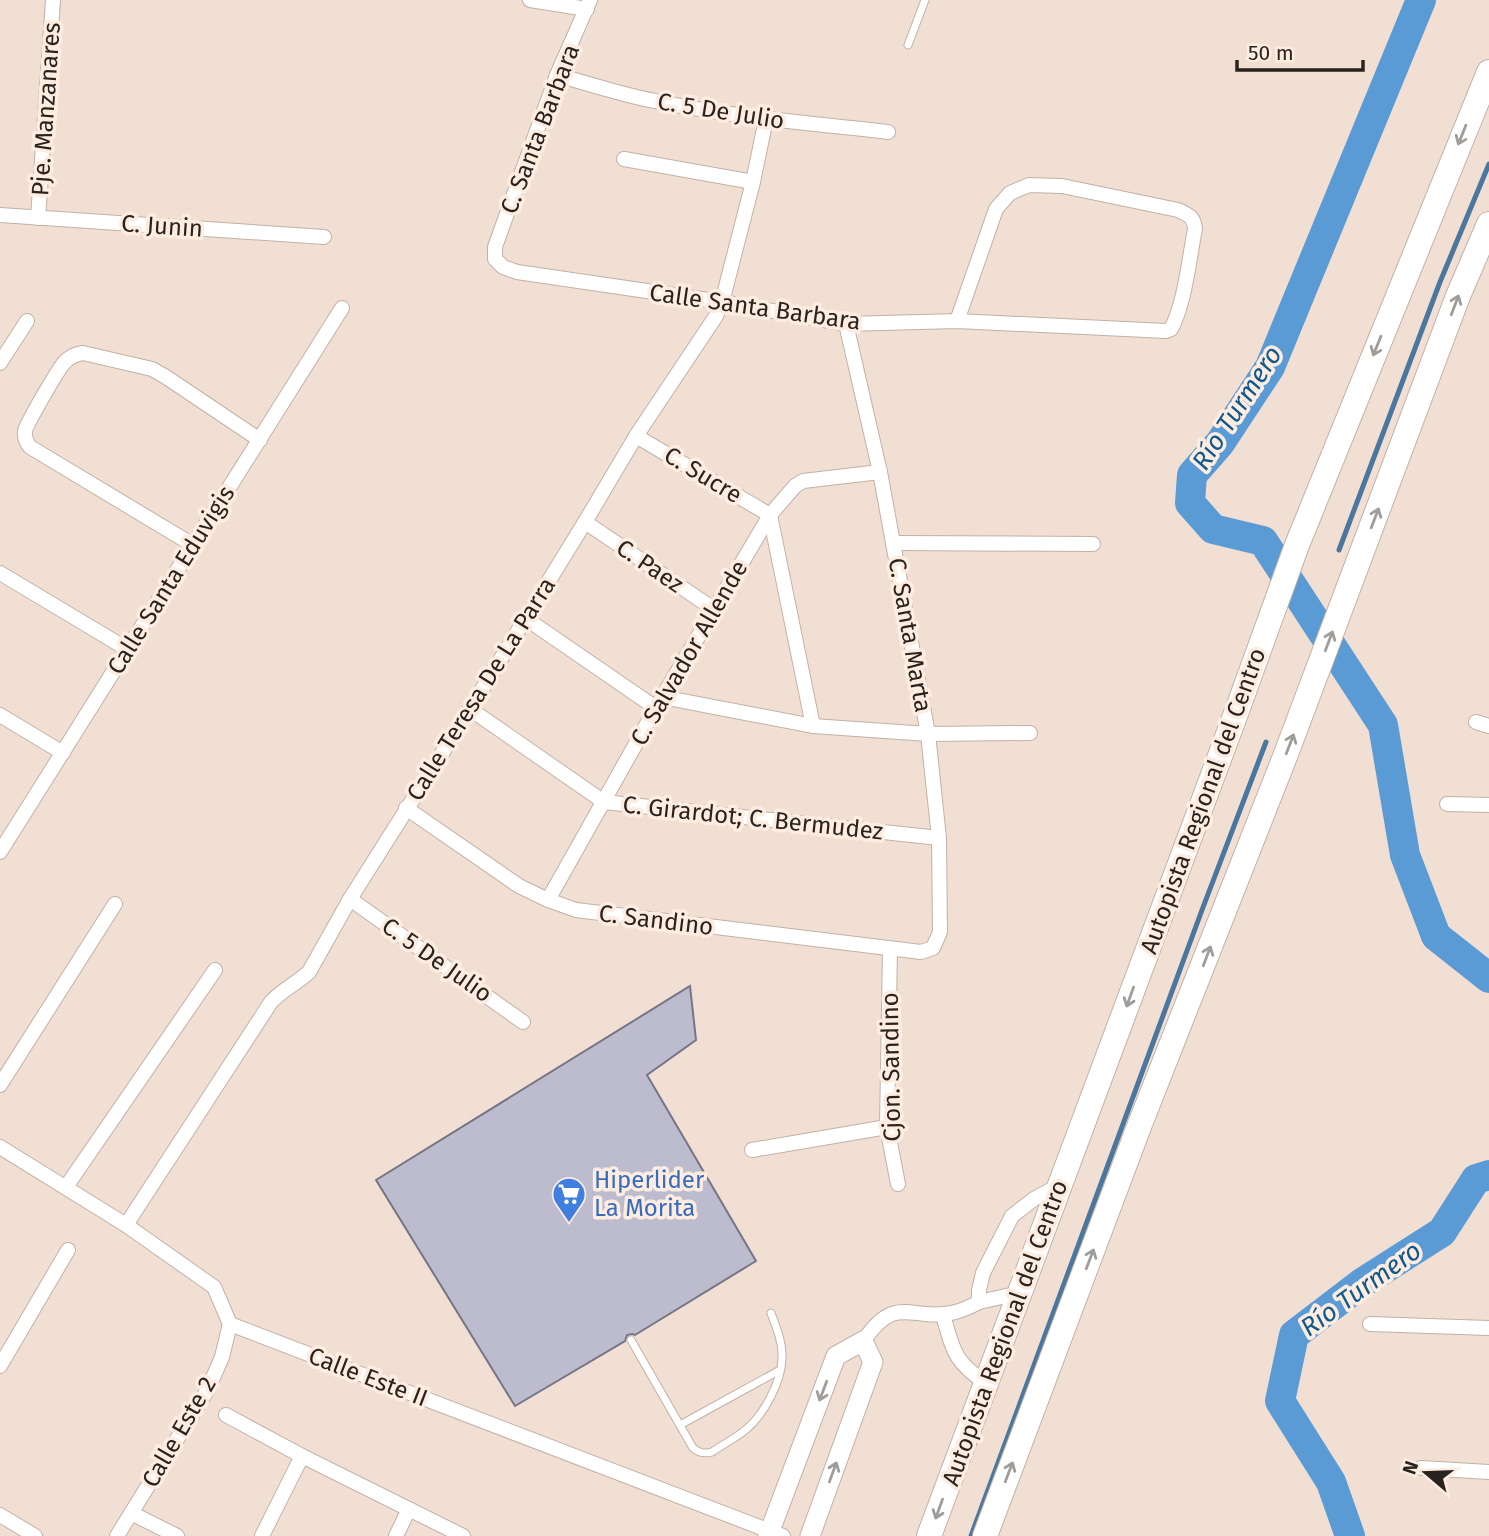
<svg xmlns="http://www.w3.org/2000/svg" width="1489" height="1536" viewBox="0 0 1489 1536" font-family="'Fira Sans',sans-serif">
<rect width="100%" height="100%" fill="#f1dfd4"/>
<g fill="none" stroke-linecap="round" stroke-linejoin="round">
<g stroke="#4b779e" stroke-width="5">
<path d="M1339 550 1440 282 1489 164"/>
<path d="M971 1536 1202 910 1266 742"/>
</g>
<g stroke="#5a9bd5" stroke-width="30">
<path d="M1421 0 1270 367 1220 443 1192 475 1190 503 1213 529 1263 541 1383 725 1405 855 1436 936 1489 978"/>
<path d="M1350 1536 1331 1482 1280 1401 1294 1335 1362 1283 1442 1232 1476 1179 1489 1175"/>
</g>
</g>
<path fill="#bdbcce" stroke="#767585" stroke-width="2" d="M690 986 696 1040 647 1075 756 1261 635 1335 632 1334 627 1335 625 1341 515 1406 376 1180Z"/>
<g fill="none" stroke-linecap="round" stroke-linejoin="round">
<defs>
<g id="lane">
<path d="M908 45 925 0"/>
<path d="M631 1340 693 1448C699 1453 704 1454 712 1452 722 1445 734 1439 744 1431 763 1417 783 1380 782 1355 782 1340 776 1327 771 1313"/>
<path d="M680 1425 780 1370"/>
</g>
<g id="street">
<path d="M530 0 587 9"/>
<path d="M590 0 557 75 495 247V259L503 267 517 272 722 302 846 324 957 321 1166 331 1171 329C1185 303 1189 259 1195 229 1194 217 1189 215 1178 210L1062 186 1029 185 1010 193 996 209 957 321"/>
<path d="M557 75C590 84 622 95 655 101 732 117 810 123 888 132"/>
<path d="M624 159 753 182"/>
<path d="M0 215 324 237"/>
<path d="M38 218 53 0"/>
<path d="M0 363 27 321"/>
<path d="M636 436 770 515"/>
<path d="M770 515 813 726"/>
<path d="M585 522 715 610"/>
<path d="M893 543 1093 544"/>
<path d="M193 545 30 447C26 442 24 438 25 431 27 423 57 371 64 363 69 357 76 354 83 353L152 369 166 377 260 440"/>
<path d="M0 573 127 649"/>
<path d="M525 618 656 708"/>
<path d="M662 697 813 726 928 734 1030 733"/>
<path d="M470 709 604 802 939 838"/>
<path d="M0 715 63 753"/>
<path d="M1476 722 1489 726"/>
<path d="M1447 804 1489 805"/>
<path d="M406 808 519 886 548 900 576 910 921 952 933 948 940 932 939 838 928 734 880 472 846 324"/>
<path d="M0 852 342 308"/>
<path d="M350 899 523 1022"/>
<path d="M548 900 656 708 770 515 795 486 803 481 880 472"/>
<path d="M890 949 887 1127 898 1184"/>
<path d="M0 1085 115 904"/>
<path d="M0 1147 126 1225 214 1287 230 1324 783 1536"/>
<path d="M752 1150 887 1127"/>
<path d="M66 1187 215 970"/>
<path d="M126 1225 271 1002C282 990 297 983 309 972L350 899 470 709 585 522 636 436 716 316 722 302 753 182 766 119"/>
<path d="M979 1302 1020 1293"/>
<path d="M943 1315C953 1350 954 1362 986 1383"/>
<path d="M1370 1324 1489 1328"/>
<path d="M863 1341C871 1331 879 1319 892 1314 902 1310 914 1313 925 1314 947 1316 961 1312 979 1302V1290L983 1273 1012 1216 1034 1199 1058 1186"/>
<path d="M0 1366 68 1250"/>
<path d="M226 1415 302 1456 463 1536"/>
<path d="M1421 1468 1489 1472"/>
<path d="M131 1513 177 1536"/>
<path d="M0 1515 35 1536"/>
<path d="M117 1536 208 1389 222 1357 230 1324"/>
<path d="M262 1536 302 1456"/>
<path d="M396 1536 409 1509"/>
</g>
<path id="secondary" d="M768 1536 836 1356 863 1341 873 1362 810 1536"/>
<g id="highway">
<path d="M929 1536 1235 716 1297 545 1489 72"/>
<path d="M985 1536 1140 1124 1286 754 1458 296 1489 224"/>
</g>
</defs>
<use href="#lane" stroke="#c2b1a6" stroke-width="9"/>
<use href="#street" stroke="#c2b1a6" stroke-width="16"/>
<use href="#secondary" stroke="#c2b1a6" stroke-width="21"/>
<use href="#highway" stroke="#c2b1a6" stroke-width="26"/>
<use href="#lane" stroke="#fff" stroke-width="7"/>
<use href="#street" stroke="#fff" stroke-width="14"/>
<use href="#secondary" stroke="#fff" stroke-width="19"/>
<use href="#highway" stroke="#fff" stroke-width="24"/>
</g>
<defs><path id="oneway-shaft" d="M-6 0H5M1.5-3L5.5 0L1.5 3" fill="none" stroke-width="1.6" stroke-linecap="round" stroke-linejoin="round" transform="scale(1.75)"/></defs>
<g stroke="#9f9c9a">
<use href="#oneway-shaft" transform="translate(1462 135) rotate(112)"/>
<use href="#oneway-shaft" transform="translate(1455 305) rotate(-69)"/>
<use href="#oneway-shaft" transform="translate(1377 346) rotate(112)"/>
<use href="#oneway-shaft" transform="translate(1375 518) rotate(-69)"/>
<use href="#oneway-shaft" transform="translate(1329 641) rotate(-69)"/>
<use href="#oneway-shaft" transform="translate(1290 744) rotate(-69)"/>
<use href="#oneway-shaft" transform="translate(1207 956) rotate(-69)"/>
<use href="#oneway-shaft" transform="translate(1130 997) rotate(110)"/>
<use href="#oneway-shaft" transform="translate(1090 1259) rotate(-69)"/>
<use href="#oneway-shaft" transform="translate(823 1391) rotate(111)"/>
<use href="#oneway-shaft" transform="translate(833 1472) rotate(-70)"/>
<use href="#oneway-shaft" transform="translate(1009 1472) rotate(-69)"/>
<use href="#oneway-shaft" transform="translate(939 1509) rotate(110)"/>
</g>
<defs>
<symbol id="supermarket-pin" viewBox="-11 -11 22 30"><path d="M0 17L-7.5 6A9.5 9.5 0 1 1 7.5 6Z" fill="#3f7fe0" stroke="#feece1"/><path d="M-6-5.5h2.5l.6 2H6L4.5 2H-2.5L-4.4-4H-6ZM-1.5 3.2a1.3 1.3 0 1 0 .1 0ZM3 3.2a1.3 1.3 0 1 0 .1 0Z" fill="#fff"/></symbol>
</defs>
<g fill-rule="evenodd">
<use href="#supermarket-pin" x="550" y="1175" width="38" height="52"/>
</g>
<g text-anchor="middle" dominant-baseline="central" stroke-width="7" stroke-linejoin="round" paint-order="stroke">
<g font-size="24" fill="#29231f" stroke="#feece1">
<text transform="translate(46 109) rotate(-86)">Pje. Manzanares</text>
<text transform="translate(721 111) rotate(9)">C. 5 De Julio</text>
<text transform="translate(540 129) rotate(-69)">C. Santa Barbara</text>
<text transform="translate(162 226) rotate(4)">C. Junin</text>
<text transform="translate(755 307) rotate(8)">Calle Santa Barbara</text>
<text transform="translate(703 475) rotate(31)">C. Sucre</text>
<text transform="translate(650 566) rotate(34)">C. Paez</text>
<text transform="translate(171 580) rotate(-58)">Calle Santa Eduvigis</text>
<text transform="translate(910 635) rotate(80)">C. Santa Marta</text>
<text transform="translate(689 653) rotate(-60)">C. Salvador Allende</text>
<text transform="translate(481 689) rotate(-58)">Calle Teresa De La Parra</text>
<text transform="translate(1203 801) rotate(-70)">Autopista Regional del Centro</text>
<text transform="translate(753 818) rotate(6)">C. Girardot; C. Bermudez</text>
<text transform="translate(656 920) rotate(7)">C. Sandino</text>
<text transform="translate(437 960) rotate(35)">C. 5 De Julio</text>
<text transform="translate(891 1067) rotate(-91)">Cjon. Sandino</text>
<text transform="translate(1005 1333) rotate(-70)">Autopista Regional del Centro</text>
<text transform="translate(368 1377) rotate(21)">Calle Este II</text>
<text transform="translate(179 1432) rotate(-60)">Calle Este 2</text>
</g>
<g font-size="24" fill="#366cbe" stroke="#feece1" text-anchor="start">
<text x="594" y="1180">Hiperlider<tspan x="594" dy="28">La Morita</tspan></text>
</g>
<g font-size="26" font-style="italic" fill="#0e598f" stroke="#feece1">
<text transform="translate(1237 408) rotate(-57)">Río Turmero</text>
<text transform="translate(1361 1289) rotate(-36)">Río Turmero</text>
</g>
</g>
<g transform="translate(1426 1473) rotate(289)" stroke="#feece1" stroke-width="5" paint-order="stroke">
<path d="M0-5L12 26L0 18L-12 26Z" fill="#29231f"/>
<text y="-10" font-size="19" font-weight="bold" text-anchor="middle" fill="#29231f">N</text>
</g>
<path d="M1237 60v10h126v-10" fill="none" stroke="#29231f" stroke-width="3.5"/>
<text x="1248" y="60" font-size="21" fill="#29231f" stroke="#feece1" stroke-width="5" paint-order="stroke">50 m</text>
</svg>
